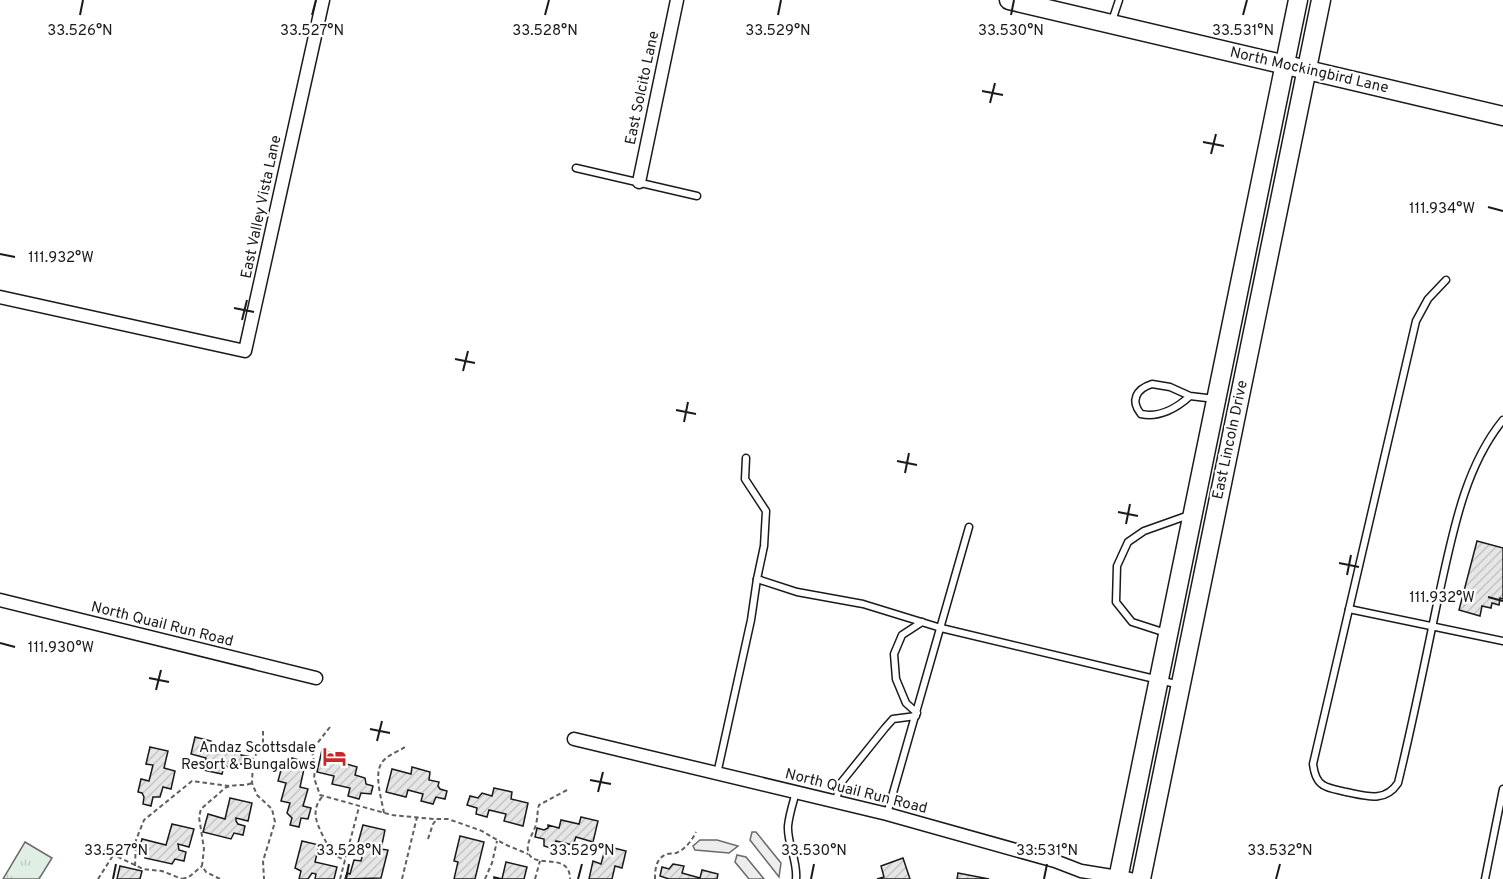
<svg xmlns="http://www.w3.org/2000/svg" width="1503" height="879" viewBox="0 0 1503 879" font-family="Overpass,sans-serif">
<defs>
<pattern id="grass-tufts" width="24" height="20" patternUnits="userSpaceOnUse" patternTransform="scale(1.5)"><rect width="24" height="20" fill="#e0efe3"/><path d="M3 7l-1-3M5 7V3M7 7l1-3M15 17l-1-3M17 17v-4M19 17l1-3" fill="none" stroke="#c0ccc2"/></pattern>
<pattern id="building-hatch" width="6" height="6" patternUnits="userSpaceOnUse" patternTransform="scale(1.5)"><rect width="6" height="6" fill="#e6e6e6"/><path d="M-1 1l2-2M0 6l6-6M5 7l2-2" fill="none" stroke="#c5c5c5"/></pattern>
</defs>
<rect width="100%" height="100%" fill="#fff"/>
<path fill="url(#grass-tufts)" stroke="#6a6a6a" stroke-width="1.5" d="M25 842 52 858 39 879H3Z"/>
<g fill="#ededed" stroke="#6a6a6a" stroke-width="1.5">
<path d="M752 832H756L781 863 779 877 750 840Z"/>
<path d="M700 840H717L738 846 729 853 695 850 693 846Z"/>
<path d="M737 855 746 857 764 879H749L735 862Z"/>
</g>
<g fill="url(#building-hatch)" stroke="#1a1a1a" stroke-width="1.5">
<path d="M1477 541 1503 548V599L1500 598 1499 605 1492 603 1491 608 1482 606 1480 616 1459 610Z"/>
<path d="M195 737 211 741 209 749 227 753 229 746 239 748 241 755 248 756 245 765 237 763 234 768 224 766 222 774 203 770 206 758 191 754Z"/>
<path d="M150 747 168 751 164 768 175 771 171 789 163 787 160 797H153L151 806 143 804 144 797 142 793 138 792 141 779 149 781 153 765 146 764Z"/>
<path d="M322 750 341 755 340 762 357 767 355 775 365 778 366 784 373 786 371 794 361 793 359 799 348 796 350 788 332 784 334 776 317 772Z"/>
<path d="M292 758 302 761 300 768 304 769 300 787 308 789 303 806 311 808 308 819 301 818 299 827 290 825 292 818 287 813 290 803 281 801 286 783 278 781 283 763 290 765Z"/>
<path d="M412 767 430 772 429 780 439 782 438 786 440 789 447 791 445 799 436 797 433 804 421 801 423 794 408 790 406 797 386 792 392 769 411 774Z"/>
<path d="M494 788 512 792 511 799 528 803 523 826 504 821 506 814 489 810 487 817 476 814 477 808 467 805 470 796 478 798 482 793 492 796Z"/>
<path d="M230 798 252 803 248 821 236 818V821L238 824 245 826 243 835 234 833 231 839 203 832 208 814 225 819Z"/>
<path d="M581 817 598 821 593 842 576 837 573 845 556 841 554 849 544 846V839L535 837 537 828 544 830 548 828V825L559 828 561 820 579 824Z"/>
<path d="M172 824 194 829 189 847 178 844 179 850 186 852 184 861 175 859 172 864 145 858 147 852 139 850 142 839 166 845Z"/>
<path d="M363 825 385 830 381 849 388 850 381 878 345 879 347 873 350 874 354 860 361 861 365 845 358 843Z"/>
<path d="M460 836 484 842 475 879H454L458 862 454 861Z"/>
<path d="M302 841 319 845 315 862 337 867 334 879H315L316 874 312 873 308 879H299L301 871 295 868Z"/>
<path d="M606 846 626 851 622 868 615 866 612 879H589L593 861 601 864Z"/>
<path d="M903 858 910 879H877L884 877 881 866Z"/>
<path d="M506 862 527 867 524 879H494V877L502 879Z"/>
<path d="M673 864 684 866 682 873 700 878 702 870 718 874 717 879H669L660 876 662 867 669 869Z"/>
<path d="M120 866 142 871 140 879H117Z"/>
<path d="M958 873 989 879H957Z"/>
</g>
<g fill="none" stroke-linecap="round" stroke-linejoin="round">
<defs>
<g id="lane">
<path d="M1112 21 1119 0"/>
<path d="M576 168 697 196"/>
<path d="M1446 280 1428 299 1416 321 1313 764C1314 772 1316 781 1323 785 1329 789 1339 790 1346 792 1366 796 1385 803 1398 783 1413 722 1425 661 1438 599 1452 538 1463 469 1503 420"/>
<path d="M1190 396 1170 387 1152 384C1136 389 1130 401 1141 414 1159 418 1177 408 1190 396L1215 399"/>
<path d="M746 458 745 479 766 511 764 546 757 579 797 592 863 604 941 628 1180 685"/>
<path d="M1349 609 1503 641"/>
<path d="M1166 633 1132 622 1116 602 1117 566 1128 542 1144 531 1189 515"/>
<path d="M917 713 906 703 896 679 894 654 902 635 922 622"/>
<path d="M717 774 751 620 757 579"/>
<path d="M796 792C793 803 789 815 788 826 787 844 798 861 796 879"/>
<path d="M836 801 840 784 885 728 893 719 916 716"/>
<path d="M887 814 969 527"/>
<path d="M1485 879 1503 789"/>
</g>
<g id="street">
<path d="M639 182 677 0"/>
<path d="M0 297 245 351 323 0"/>
<path d="M0 600 316 678"/>
<path d="M574 739 887 814 1055 861 1081 871 1130 879"/>
</g>
<g id="secondary">
<path d="M1009 0 1503 116"/>
<path d="M1118 879 1298 0"/>
<path d="M1141 879 1321 0"/>
</g>
</defs>
<use href="#lane" stroke="#1a1a1a" stroke-width="9"/>
<use href="#street" stroke="#1a1a1a" stroke-width="15"/>
<use href="#secondary" stroke="#1a1a1a" stroke-width="21"/>
<g stroke="#5f5f5f" stroke-width="2" stroke-dasharray="4.5 3" stroke-linecap="butt">
<path d="M330 727 312 750 315 769 314 778 320 795 392 815 433 819H448L482 831 504 844 528 854"/>
<path d="M263 731V744L253 759 252 783 257 795 272 809 275 822 263 861 264 879"/>
<path d="M567 790 539 805C537 811 538 817 536 824 534 833 526 842 528 851 532 871 570 850 570 879"/>
<path d="M322 797C311 810 316 822 323 836 329 848 332 855 345 860"/>
<path d="M384 813C382 800 372 771 384 760 390 754 399 751 405 747"/>
<path d="M428 839 433 824 437 819"/>
<path d="M104 850 143 869 162 871 182 879"/>
<path d="M135 866 136 840 144 820 192 781 229 786"/>
<path d="M98 879 114 854"/>
<path d="M182 879 189 877 202 866"/>
<path d="M220 879 206 872 202 866 204 849 199 817 201 809 225 788C234 783 243 787 252 783"/>
<path d="M340 879 359 807"/>
<path d="M402 879 417 817"/>
<path d="M485 879 492 863 497 841"/>
<path d="M535 879 540 861"/>
<path d="M655 879C655 869 656 858 667 854 670 853 673 854 676 853 686 849 692 840 696 832"/>
</g>
<use href="#lane" stroke="#fff" stroke-width="6"/>
<use href="#street" stroke="#fff" stroke-width="12"/>
<use href="#secondary" stroke="#fff" stroke-width="18"/>
</g>
<path fill="none" stroke="#1a1a1a" stroke-width="2" d="M80 15 83 0M312 15 316 0M545 15 549 0M778 15 781 0M1011 15 1014 0M1243 15 1247 0M982 91 1003 95M990 103 995 83M1203 142 1224 146M1211 154 1216 134M1488 207 1503 211M0 254 15 257M234 308 254 312M242 320 247 300M455 359 475 363M463 371 468 351M676 410 696 414M684 422 688 402M897 461 917 465M905 473 909 453M1118 512 1138 516M1126 524 1130 504M1339 563 1359 567M1347 575 1351 555M1488 597 1503 601M0 643 15 647M149 678 169 682M156 690 161 670M370 729 390 733M377 741 382 721M590 780 611 784M598 792 603 772M113 879 116 864M346 879 349 864M578 879 582 864M811 879 814 864M1044 879 1047 864M1276 879 1280 864"/>
<defs>
<symbol id="hotel-bare" viewBox="-9 -9 18 18"><path d="M-6-4.5h1.5V1H6V5H4.5V3h-9V5H-6ZM-4 0a1.8 1.8 0 1 1 3.6 0ZM.5 0V-2.5h3Q6-2.5 6 0Z" fill="#c62828" stroke="#fff" stroke-width="2.5" paint-order="stroke"/></symbol>
</defs>
<g fill-rule="evenodd">
<use href="#hotel-bare" x="318" y="740" width="33" height="33"/>
</g>
<g text-anchor="middle" dominant-baseline="central" stroke-width="4.5" stroke-linejoin="round" paint-order="stroke">
<g font-size="15" fill="#1a1a1a" stroke="#fff">
<text transform="translate(1309 71) rotate(13)">North Mockingbird Lane</text>
<text transform="translate(643 88) rotate(-78)">East Solcito Lane</text>
<text transform="translate(262 207) rotate(-78)">East Valley Vista Lane</text>
<text transform="translate(1231 440) rotate(-78)">East Lincoln Drive</text>
<text transform="translate(162 625) rotate(14)">North Quail Run Road</text>
<text transform="translate(856 792) rotate(14)">North Quail Run Road</text>
</g>
<g font-size="15" fill="#1a1a1a" stroke="#fff" text-anchor="end">
<text x="316" y="748">Andaz Scottsdale<tspan x="316" dy="17">Resort &amp; Bungalows</tspan></text>
</g>
</g>
<g font-size="15" text-anchor="middle" fill="#1a1a1a" stroke="#fff" stroke-width="4.5" stroke-linejoin="round" paint-order="stroke">
<text x="80" y="35">33.526°N</text>
<text x="312" y="35">33.527°N</text>
<text x="545" y="35">33.528°N</text>
<text x="778" y="35">33.529°N</text>
<text x="1011" y="35">33.530°N</text>
<text x="1243" y="35">33.531°N</text>
<text x="1442" y="213">111.934°W</text>
<text x="61" y="262">111.932°W</text>
<text x="1442" y="602">111.932°W</text>
<text x="61" y="652">111.930°W</text>
<text x="116" y="855">33.527°N</text>
<text x="349" y="855">33.528°N</text>
<text x="582" y="855">33.529°N</text>
<text x="814" y="855">33.530°N</text>
<text x="1047" y="855">33.531°N</text>
<text x="1280" y="855">33.532°N</text>
</g>
</svg>
